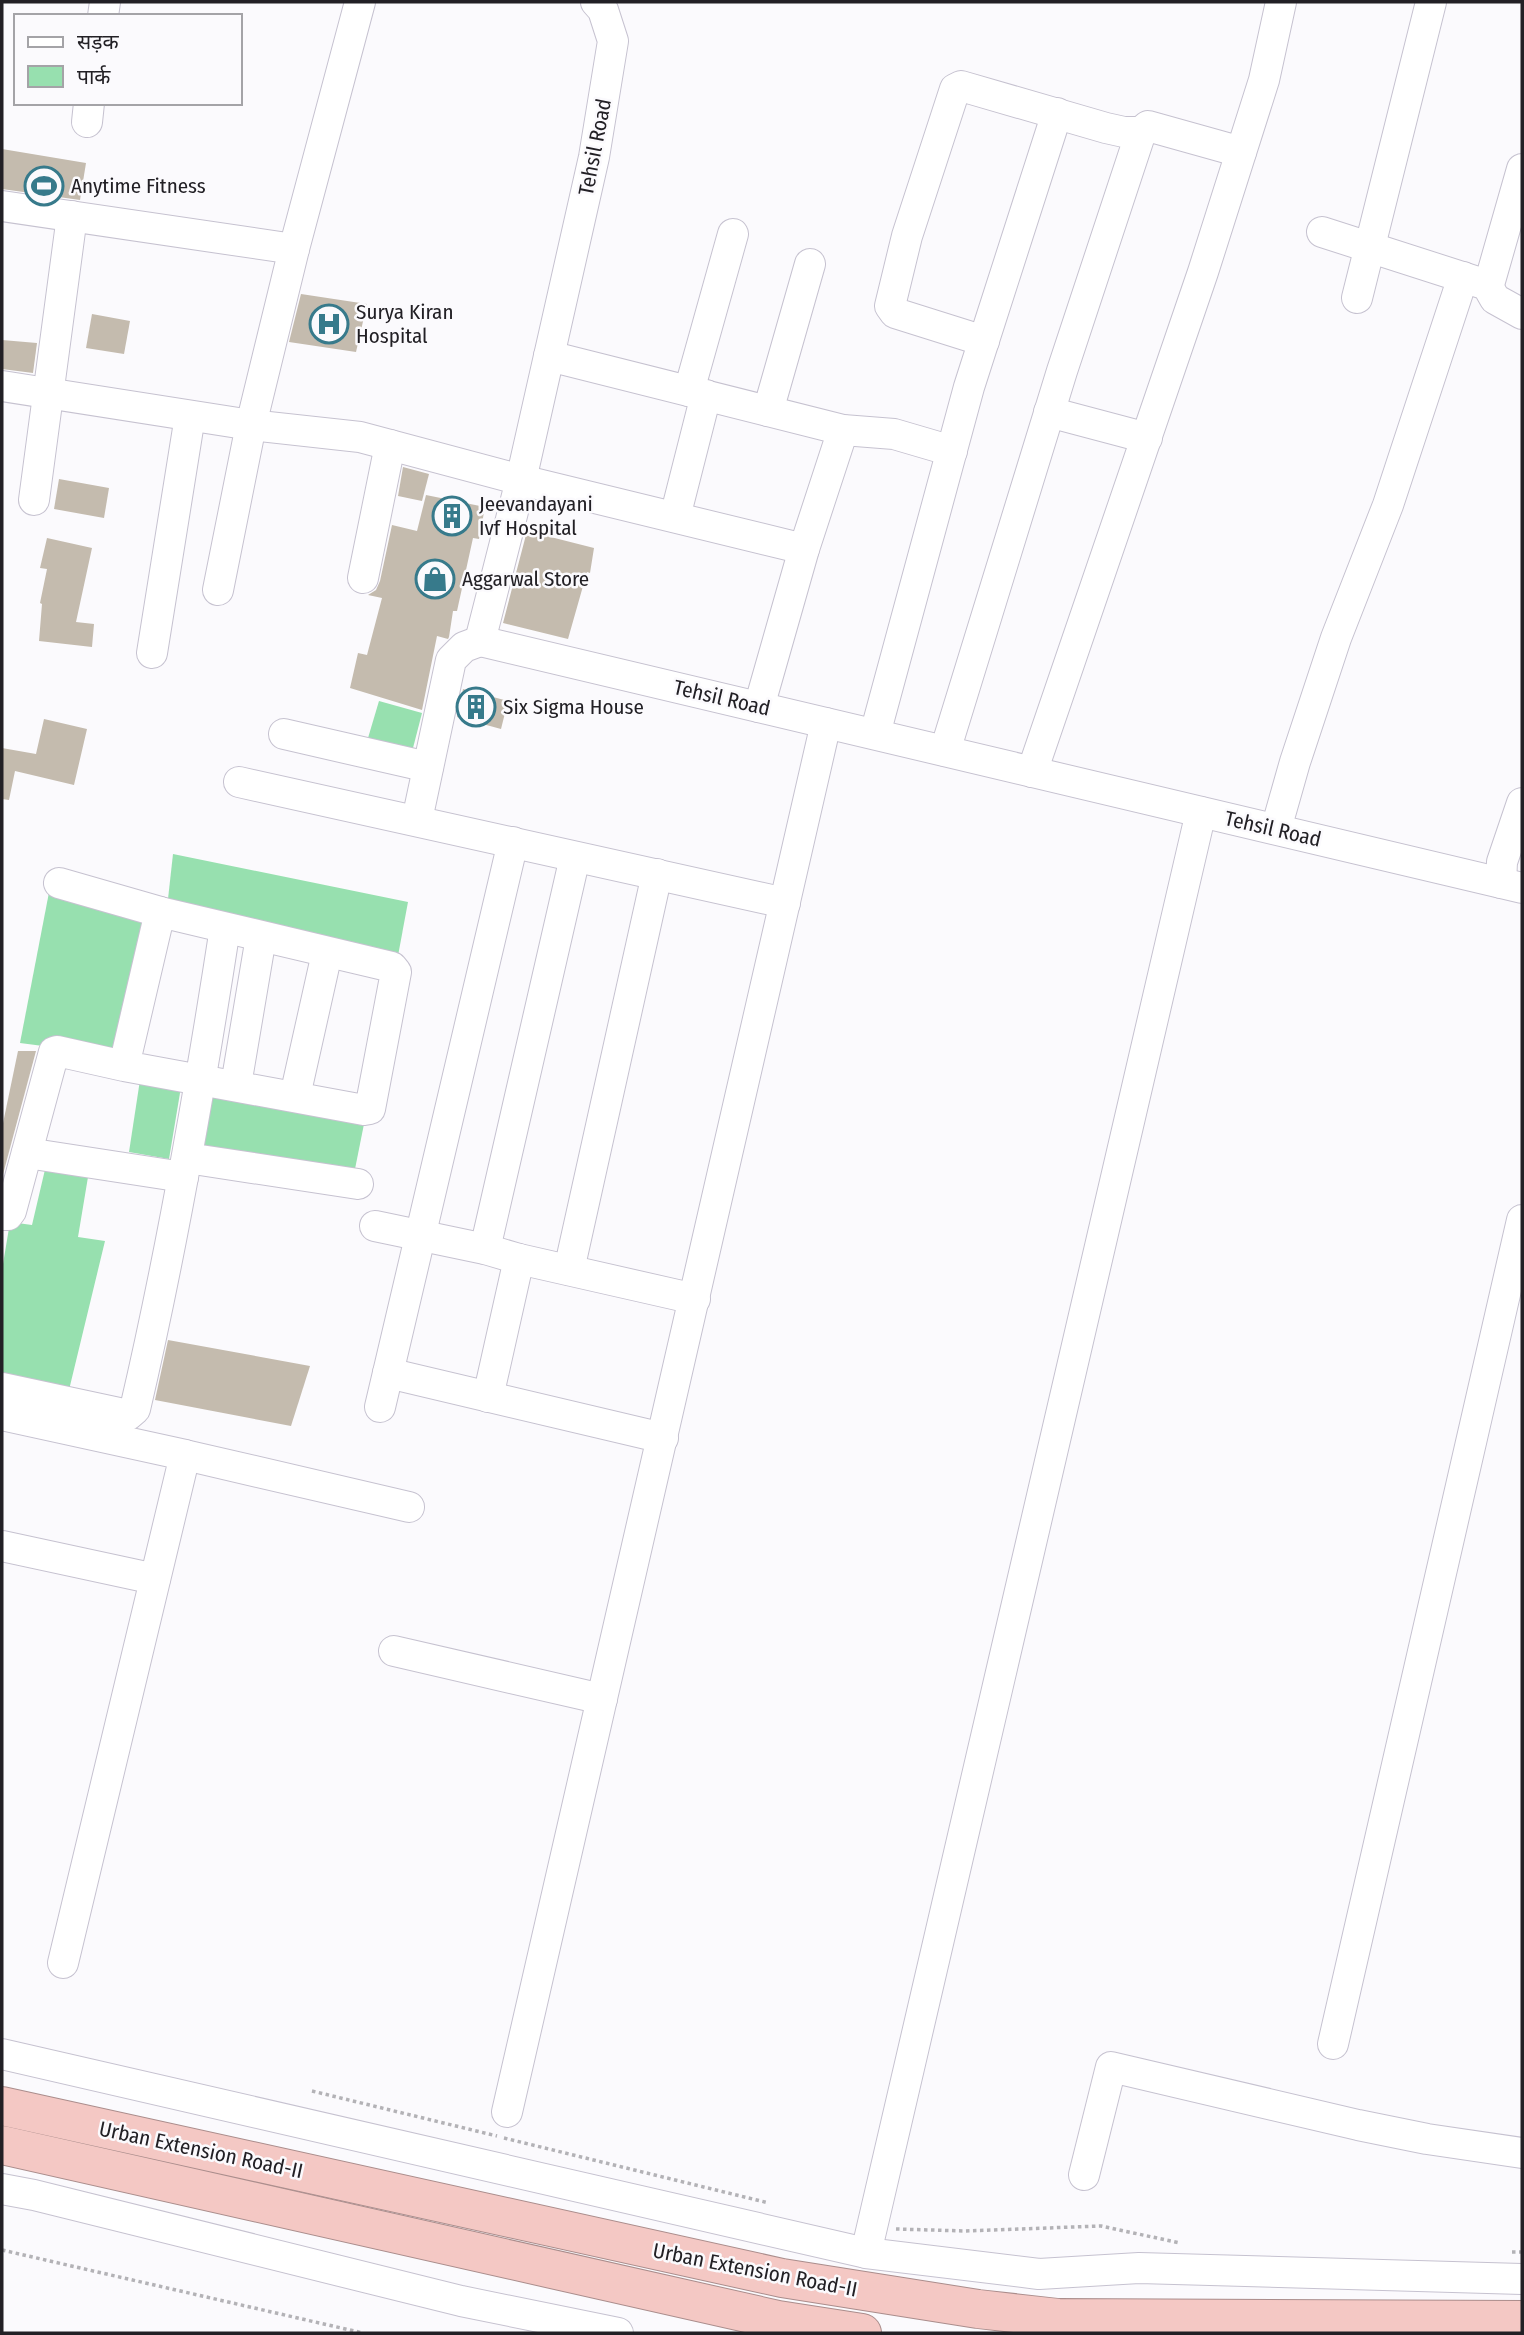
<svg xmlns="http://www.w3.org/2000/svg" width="1524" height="2335" viewBox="0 0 1524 2335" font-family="'Fira Sans Condensed','Noto Sans Devanagari',sans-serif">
<rect width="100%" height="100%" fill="#fbfafd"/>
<g fill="#97e0af">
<path d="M379 701 422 713 413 748 368 738Z"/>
<path d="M173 854 408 902 397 961 167 908Z"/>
<path d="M51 882 161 904 128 1057 20 1043Z"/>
<path d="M140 1080 181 1087 169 1159 129 1152Z"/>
<path d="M211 1085 366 1114 354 1174 198 1150Z"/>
<path d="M47 1161 89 1171 78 1237 105 1241 69 1390 2 1375V1270L10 1222 32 1225Z"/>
</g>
<g fill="#c4bbae">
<path d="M2 149 86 163 80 200 2 189Z"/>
<path d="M301 294 367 304 356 352 289 342Z"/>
<path d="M92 314 130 321 124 354 86 348Z"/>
<path d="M2 340 37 343 33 373 2 369Z"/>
<path d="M403 467 429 474 422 501 398 496Z"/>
<path d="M59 479 109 488 104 518 54 509Z"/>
<path d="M426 495 485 507 479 539 473 538 457 611H453L449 637 448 639 437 636 422 710 350 688 358 653 367 655 382 598 368 595 376 590 380 581 392 525 417 531Z"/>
<path d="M527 531 594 548 590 573 587 572 568 639 503 623Z"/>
<path d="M47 538 92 548 76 622 94 624 92 647 39 641 42 604 40 603 47 569 40 568Z"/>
<path d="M463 689 508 701 501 729 457 717Z"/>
<path d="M44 719 87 729 74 785 15 771 9 800 2 799V748L36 754Z"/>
<path d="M18 1051H36L2 1178V1128Z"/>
<path d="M168 1340 310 1366 291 1426 155 1400Z"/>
</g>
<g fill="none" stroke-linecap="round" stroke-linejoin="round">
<defs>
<g id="minor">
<path d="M103 16 105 2"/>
<path d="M87 122 89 103"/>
<path d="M2 206 294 249"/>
<path d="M1322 232 1487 285 1495 299 1522 314"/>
<path d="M1487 285 1490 281 1522 169"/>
<path d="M1357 298 1431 2"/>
<path d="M984 341 895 313 890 306 907 236 955 89 961 86 1106 128 1124 132H1141"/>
<path d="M549 356 843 430 894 434 952 451"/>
<path d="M2 386 251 425 360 437 521 480 804 549"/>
<path d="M689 391 733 234"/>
<path d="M768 411 810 264"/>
<path d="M1049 412 1147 438"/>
<path d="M34 500 72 216"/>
<path d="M675 517 706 395"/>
<path d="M363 578 390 445"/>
<path d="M218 590 251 425 294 249 360 2"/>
<path d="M480 641 1522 888"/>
<path d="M480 641 521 480 594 157 613 41 603 10 596 2"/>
<path d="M152 653 190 416"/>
<path d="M759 707 804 549 843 430"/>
<path d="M284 734 428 767"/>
<path d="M875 734 969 387 1057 113"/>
<path d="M945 751 1062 371 1141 132 1148 126 1241 152"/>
<path d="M1032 772 1203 272 1264 80 1281 2"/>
<path d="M239 782 785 903"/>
<path d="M417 820 451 660 464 647 480 641"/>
<path d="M1276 829 1295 762 1336 638 1388 505 1463 277"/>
<path d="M59 883 160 912"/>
<path d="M1501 883 1502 862 1522 803"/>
<path d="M236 1085 261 937"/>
<path d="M295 1096 327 953"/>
<path d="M27 1153 183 1177"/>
<path d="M187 1158 358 1184"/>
<path d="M2 1215H8L11 1211 54 1052 57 1051 124 1066 364 1110 370 1109 396 972 392 967 160 912 124 1066"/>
<path d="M375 1226 485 1249 519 1259 695 1299"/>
<path d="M485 1249 575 857"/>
<path d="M569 1270 657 874"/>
<path d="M388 1373 663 1438"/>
<path d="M2 1388 128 1415 135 1409C172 1250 200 1090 225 928"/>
<path d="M488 1397 519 1259"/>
<path d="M380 1407 513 842"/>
<path d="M2 1415 185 1455 63 1963"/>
<path d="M185 1455 409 1507"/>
<path d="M2 1546 155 1579"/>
<path d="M394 1651 602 1699"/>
<path d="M1333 2044 1522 1220"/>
<path d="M2 2054 866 2253 1039 2274 1139 2268 1522 2279"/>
<path d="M507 2112 826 723"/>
<path d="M1084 2175 1111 2067 1358 2125 1427 2139 1522 2153"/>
<path d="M2 2189 34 2195 461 2301 618 2333"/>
<path d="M866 2253 1201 812"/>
</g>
<g id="highway">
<path d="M2 2106 782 2278 978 2309 1058 2318 1522 2320"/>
<path d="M2 2145 778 2320 862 2333"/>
</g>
</defs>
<use href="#minor" stroke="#c6c2d0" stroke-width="32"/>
<use href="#highway" stroke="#aa8d8c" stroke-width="40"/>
<g stroke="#b3b2b6" stroke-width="3.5" stroke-dasharray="3.5 3.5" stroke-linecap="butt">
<path d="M312 2091 497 2136"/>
<path d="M504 2138 769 2203"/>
<path d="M896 2229 965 2231 1101 2226 1180 2243"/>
<path d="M2 2250 363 2333"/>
<path d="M1512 2252H1522"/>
</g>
<use href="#minor" stroke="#fff" stroke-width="30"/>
<use href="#highway" stroke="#f4c8c4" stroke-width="38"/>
</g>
<defs>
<symbol id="stadium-ring" viewBox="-11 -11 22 22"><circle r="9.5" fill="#fbfafd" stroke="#377a8b" stroke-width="1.5"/><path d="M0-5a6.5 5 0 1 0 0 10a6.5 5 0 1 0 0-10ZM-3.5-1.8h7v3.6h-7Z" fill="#377a8b"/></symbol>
<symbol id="hospital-ring" viewBox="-11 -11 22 22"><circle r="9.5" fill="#fbfafd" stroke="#377a8b" stroke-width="1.5"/><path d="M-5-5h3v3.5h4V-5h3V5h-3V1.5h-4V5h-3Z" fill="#377a8b"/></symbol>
<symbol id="building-ring" viewBox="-11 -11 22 22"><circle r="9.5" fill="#fbfafd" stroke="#377a8b" stroke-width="1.5"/><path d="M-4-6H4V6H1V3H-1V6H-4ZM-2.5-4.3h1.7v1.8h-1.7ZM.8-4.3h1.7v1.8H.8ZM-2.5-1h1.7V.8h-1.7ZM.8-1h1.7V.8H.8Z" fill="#377a8b"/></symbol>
<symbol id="shop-ring" viewBox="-11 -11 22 22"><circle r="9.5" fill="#fbfafd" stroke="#377a8b" stroke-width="1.5"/><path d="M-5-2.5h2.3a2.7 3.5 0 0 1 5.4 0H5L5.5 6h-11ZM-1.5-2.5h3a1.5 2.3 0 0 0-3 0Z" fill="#377a8b"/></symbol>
</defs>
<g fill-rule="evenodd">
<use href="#stadium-ring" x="22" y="164" width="44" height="44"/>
<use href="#hospital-ring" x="307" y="302" width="44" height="44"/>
<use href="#building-ring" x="430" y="494" width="44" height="44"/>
<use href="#shop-ring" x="413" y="557" width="44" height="44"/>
<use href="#building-ring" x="454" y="685" width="44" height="44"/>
</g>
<g text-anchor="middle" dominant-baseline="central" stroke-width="5" stroke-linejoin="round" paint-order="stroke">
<g font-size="21" fill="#222025" stroke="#fbfafd">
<text transform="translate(595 147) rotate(-79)">Tehsil Road</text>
<text transform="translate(722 698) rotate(13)">Tehsil Road</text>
<text transform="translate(1273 829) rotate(13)">Tehsil Road</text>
<text transform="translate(201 2150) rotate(12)">Urban Extension Road-II</text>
<text transform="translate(755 2270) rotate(11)">Urban Extension Road-II</text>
</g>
<g font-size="21" fill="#222025" stroke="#fbfafd" text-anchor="start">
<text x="71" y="186">Anytime Fitness</text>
<text x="356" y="312">Surya Kiran<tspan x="356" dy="24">Hospital</tspan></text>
<text x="479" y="504">Jeevandayani<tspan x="479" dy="24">Ivf Hospital</tspan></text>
<text x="462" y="579">Aggarwal Store</text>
<text x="503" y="707">Six Sigma House</text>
</g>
</g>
<rect width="1524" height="2335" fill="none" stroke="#222025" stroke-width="7"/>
<rect x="14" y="14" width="228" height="91" fill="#fbfafd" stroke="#a4a3a7" stroke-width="2"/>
<rect x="28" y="37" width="35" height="10" fill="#ffffff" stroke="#a4a3a7" stroke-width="2"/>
<text x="77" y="49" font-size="21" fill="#222025">सड़क</text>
<rect x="28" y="66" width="35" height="21" fill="#97e0af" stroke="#a4a3a7" stroke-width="2"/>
<text x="77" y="84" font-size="21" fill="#222025">पार्क</text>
</svg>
